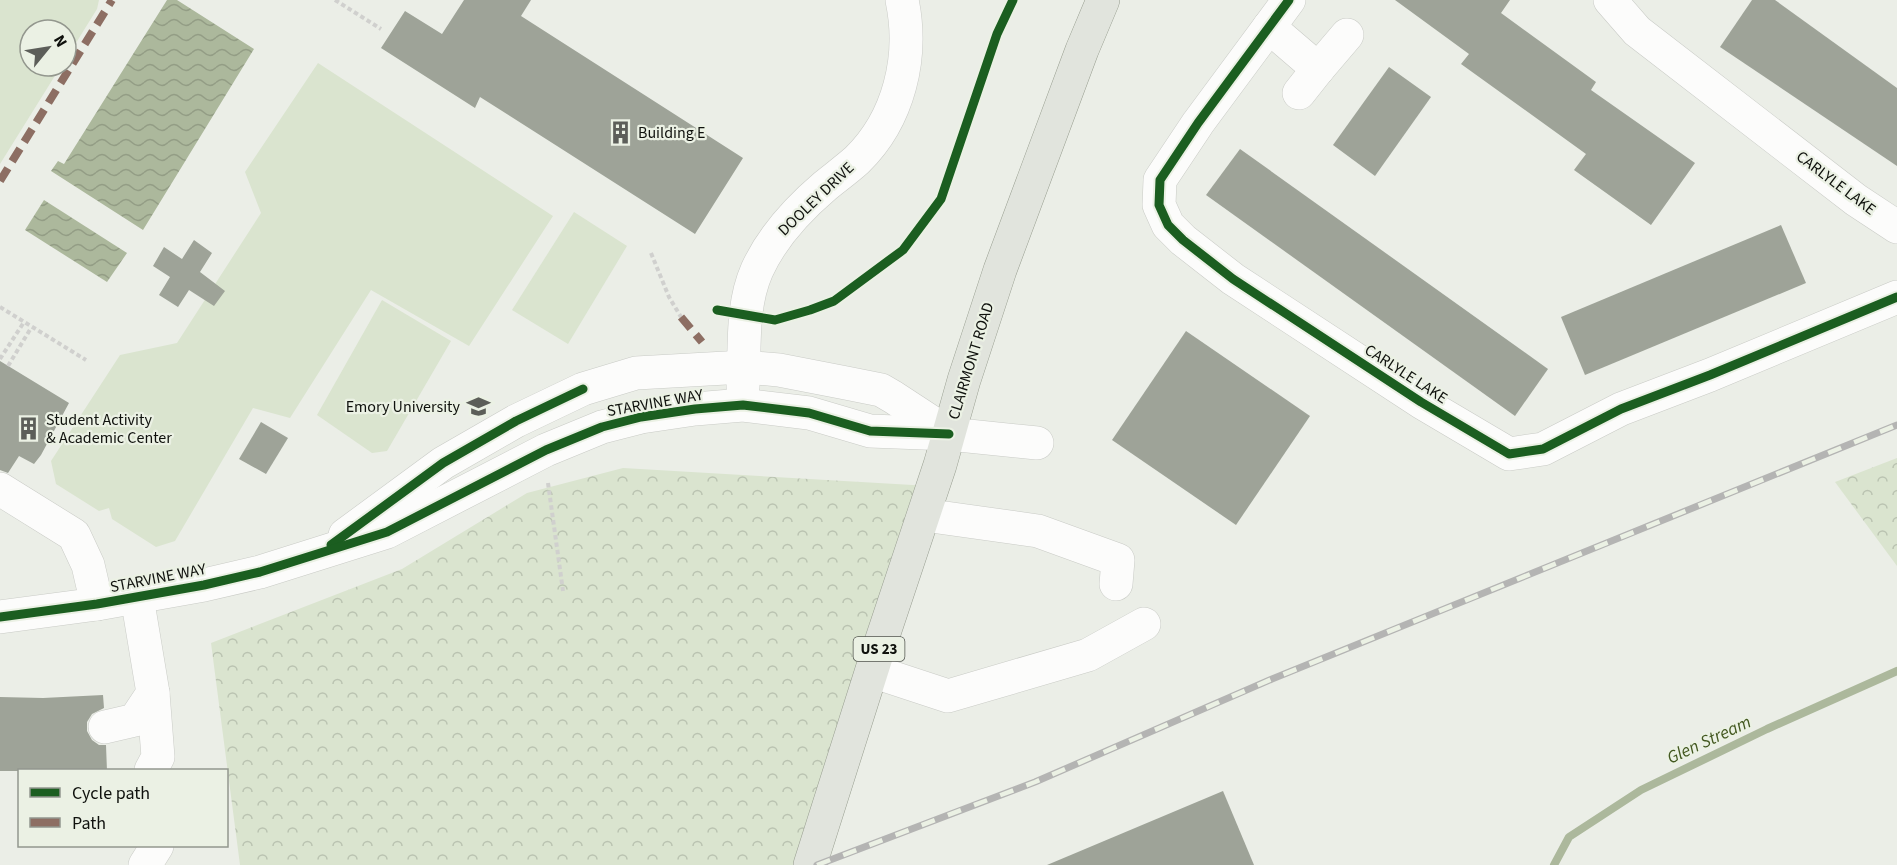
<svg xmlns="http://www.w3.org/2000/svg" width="1897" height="865" viewBox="0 0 1897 865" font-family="'Source Sans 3',sans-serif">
<defs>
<pattern id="park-crowns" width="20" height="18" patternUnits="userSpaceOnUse" patternTransform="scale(1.5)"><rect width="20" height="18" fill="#dae4cf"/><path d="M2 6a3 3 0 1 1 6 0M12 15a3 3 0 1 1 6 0" fill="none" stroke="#bac3b1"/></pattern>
<pattern id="water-waves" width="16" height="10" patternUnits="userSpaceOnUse" patternTransform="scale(1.5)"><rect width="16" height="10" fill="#acb89c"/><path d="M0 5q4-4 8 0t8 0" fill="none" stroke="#939d85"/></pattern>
</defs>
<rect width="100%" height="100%" fill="#ebeee7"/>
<g fill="url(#park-crowns)">
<path d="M1897 458V566L1835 482Z"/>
<path d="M623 468 930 486 809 865H240L211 643 402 569 527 493Z"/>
</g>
<g fill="#dae4cf">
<path d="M0 0H99L97 9 66 59V30H30V66H61L0 164Z"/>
<path d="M318 63 553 216 469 346 371 290 290 418 253 408 175 541 156 547 112 519 109 508 99 511 56 484 51 461 120 355 177 343 261 213 245 172Z"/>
<path d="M574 212 627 246 568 344 512 310Z"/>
<path d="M382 300 451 341 387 451 372 453 317 415Z"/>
</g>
<g fill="url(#water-waves)">
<path d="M167 0H177L254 49 143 230 51 171 58 161 64 164Z"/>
<path d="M44 200 127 253 107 282 25 230Z"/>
</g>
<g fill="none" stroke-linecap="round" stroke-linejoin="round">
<path stroke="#acb89c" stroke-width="8" d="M1554 865 1569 837 1641 790 1767 729 1897 671"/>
</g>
<g fill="#9ea398">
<path d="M464 0H531L521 16 743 158 695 234 480 97 475 108 381 48 405 11 442 34Z"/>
<path d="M1395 0H1510L1501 13 1596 82 1591 90 1695 163 1651 225 1574 170 1586 154 1461 64 1469 54Z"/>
<path d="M1752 0H1775L1897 88V166L1720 47Z"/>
<path d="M1389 67 1431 97 1375 176 1333 145Z"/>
<path d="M1240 149 1548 369 1515 416 1206 195Z"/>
<path d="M1781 225 1806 283 1585 375 1561 317Z"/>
<path d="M194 240 212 253 200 272 225 291 214 306 189 290 178 307 159 295 170 277 153 266 164 247 182 259Z"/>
<path d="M1186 331 1310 416 1236 525 1112 440Z"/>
<path d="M0 361 69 403 41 455 34 464 19 456 8 473 0 470Z"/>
<path d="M261 422 288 438 266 474 239 459Z"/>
<path d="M103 695 104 708 92 714 87 722V731L92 740 99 745H106L107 771H0V697L43 698Z"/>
<path d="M1223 791 1254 865H1047Z"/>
</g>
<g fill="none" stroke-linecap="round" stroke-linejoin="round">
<defs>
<g id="minor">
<path d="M1289 0 1198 123 1160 180 1159 205 1168 225 1183 240 1233 279 1421 402 1509 454 1543 449 1621 409 1710 375 1897 297"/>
<path d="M1610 0 1637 31 1856 200 1897 227"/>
<path d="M1269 27 1318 69"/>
<path d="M1299 93 1318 69 1347 35"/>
<path d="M743 387C745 348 741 306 757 270 772 237 798 209 825 186 836 177 847 169 857 160 899 119 914 57 902 0"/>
<path d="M0 489 74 535 88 565 97 604"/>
<path d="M924 515 1038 531 1118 560 1116 584"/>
<path d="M345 535 443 463 516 421 583 389 636 373 744 367 779 370 846 383 881 390 893 397 948 433"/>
<path d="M0 617 97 604 204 585 260 572 387 532 546 450 602 427 641 417 695 409 743 405 809 413 870 431 949 434 1037 443"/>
<path d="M872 671 948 696 1088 655 1144 624"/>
<path d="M105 727 135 720 153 693 137 597"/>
<path d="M151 770 158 757 153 693"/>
<path d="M145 865 157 846"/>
</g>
<path id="major" d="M810 865 876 657 940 465 964 380 1000 270 1082 50 1103 0"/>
</defs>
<use href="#minor" stroke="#c9cbc6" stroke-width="34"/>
<use href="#major" stroke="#989e90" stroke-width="34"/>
<g stroke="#d0d0ce" stroke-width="4" stroke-dasharray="4.5 3" stroke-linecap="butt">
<path d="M335 0 381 29"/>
<path d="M651 253 669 297 681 317"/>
<path d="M0 307 86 360"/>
<path d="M0 359 24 322"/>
<path d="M8 366 31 328"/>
<path d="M548 483 563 591"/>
</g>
<use href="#minor" stroke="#fcfcfb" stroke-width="33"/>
<use href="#major" stroke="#e1e4dd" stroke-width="33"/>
<defs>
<path id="rail" d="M817 865 1035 782 1272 679 1897 425"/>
</defs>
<use href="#rail" stroke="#b4b4b3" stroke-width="7"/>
<use href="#rail" stroke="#ebf1e4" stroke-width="4.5" stroke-dasharray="14" stroke-linecap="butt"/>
<g stroke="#8d6e63" stroke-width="8" stroke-dasharray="15 8" stroke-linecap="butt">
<path d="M0 181 112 0"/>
<path d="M681 317 702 342"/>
</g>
<defs>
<g id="cycleway">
<path d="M1289 0 1198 123 1160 180 1159 205 1168 225 1183 240 1233 279 1421 402 1509 454 1543 449 1621 409 1710 375 1897 297"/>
<path d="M717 310 775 320 810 310 834 301 903 250 941 199 997 34 1013 0"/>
<path d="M331 545 443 463 516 421 583 389"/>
<path d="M0 617 97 604 204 585 260 572 387 532 546 450 602 427 641 417 695 409 743 405 809 413 870 431 949 434"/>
</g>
</defs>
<use href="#cycleway" stroke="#ebf1e4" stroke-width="13"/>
<use href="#cycleway" stroke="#1b5e20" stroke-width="9"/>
</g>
<defs>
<symbol id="building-bare" viewBox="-9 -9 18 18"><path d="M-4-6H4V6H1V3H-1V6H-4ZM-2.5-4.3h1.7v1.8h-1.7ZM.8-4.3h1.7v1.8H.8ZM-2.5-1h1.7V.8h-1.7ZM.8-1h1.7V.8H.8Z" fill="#5c5e59" stroke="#ebf1e4" stroke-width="2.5" paint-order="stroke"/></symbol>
<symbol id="university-bare" viewBox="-9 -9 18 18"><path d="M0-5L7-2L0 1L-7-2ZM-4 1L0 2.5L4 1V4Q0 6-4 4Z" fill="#5c5e59" stroke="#ebf1e4" stroke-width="2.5" paint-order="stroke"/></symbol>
</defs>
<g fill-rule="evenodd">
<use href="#building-bare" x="604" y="116" width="33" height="33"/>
<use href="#university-bare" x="462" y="390" width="33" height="33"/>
<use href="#building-bare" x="12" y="412" width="33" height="33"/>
</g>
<g text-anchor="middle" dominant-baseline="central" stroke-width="4.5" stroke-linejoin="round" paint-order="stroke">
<rect fill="#ebf1e4" stroke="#51544e" stroke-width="1.5" x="853.5" y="637" width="51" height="24" rx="4.5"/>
<g font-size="15" font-weight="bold" fill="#0f110d">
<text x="879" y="649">US 23</text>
</g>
<g font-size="16" fill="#0f110d" stroke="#ebf1e4" text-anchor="start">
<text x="638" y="133">Building E</text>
<text x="460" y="407" text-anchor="end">Emory University</text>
<text x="46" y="420">Student Activity<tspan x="46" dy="18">&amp; Academic Center</tspan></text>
</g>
<g font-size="16" fill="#0f110d" stroke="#ebf1e4">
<text transform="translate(1836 183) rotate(37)">CARLYLE LAKE</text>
<text transform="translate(816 199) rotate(-44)">DOOLEY DRIVE</text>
<text transform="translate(971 361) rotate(-73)">CLAIRMONT ROAD</text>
<text transform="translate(1406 374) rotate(33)">CARLYLE LAKE</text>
<text transform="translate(655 403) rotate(-10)">STARVINE WAY</text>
<text transform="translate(158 578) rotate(-11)">STARVINE WAY</text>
</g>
<g font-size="18" font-style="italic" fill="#435820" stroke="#ebf1e4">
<text transform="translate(1709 740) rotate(-25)">Glen Stream</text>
</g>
</g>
<rect x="18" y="769" width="210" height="78" fill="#ebf1e4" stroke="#93978e" stroke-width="1.5"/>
<rect x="30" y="788" width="30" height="9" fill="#1b5e20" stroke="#93978e" stroke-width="1.5"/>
<text x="72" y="799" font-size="18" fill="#0f110d">Cycle path</text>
<rect x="30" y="818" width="30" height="9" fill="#8d6e63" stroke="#93978e" stroke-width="1.5"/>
<text x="72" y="829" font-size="18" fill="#0f110d">Path</text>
<g transform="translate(48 48) rotate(60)"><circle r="28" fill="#ebf1e4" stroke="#93978e" stroke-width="1.5"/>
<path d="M0-4.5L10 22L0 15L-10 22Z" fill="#5c5e59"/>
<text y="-9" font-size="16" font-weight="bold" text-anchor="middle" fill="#0f110d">N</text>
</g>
</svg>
